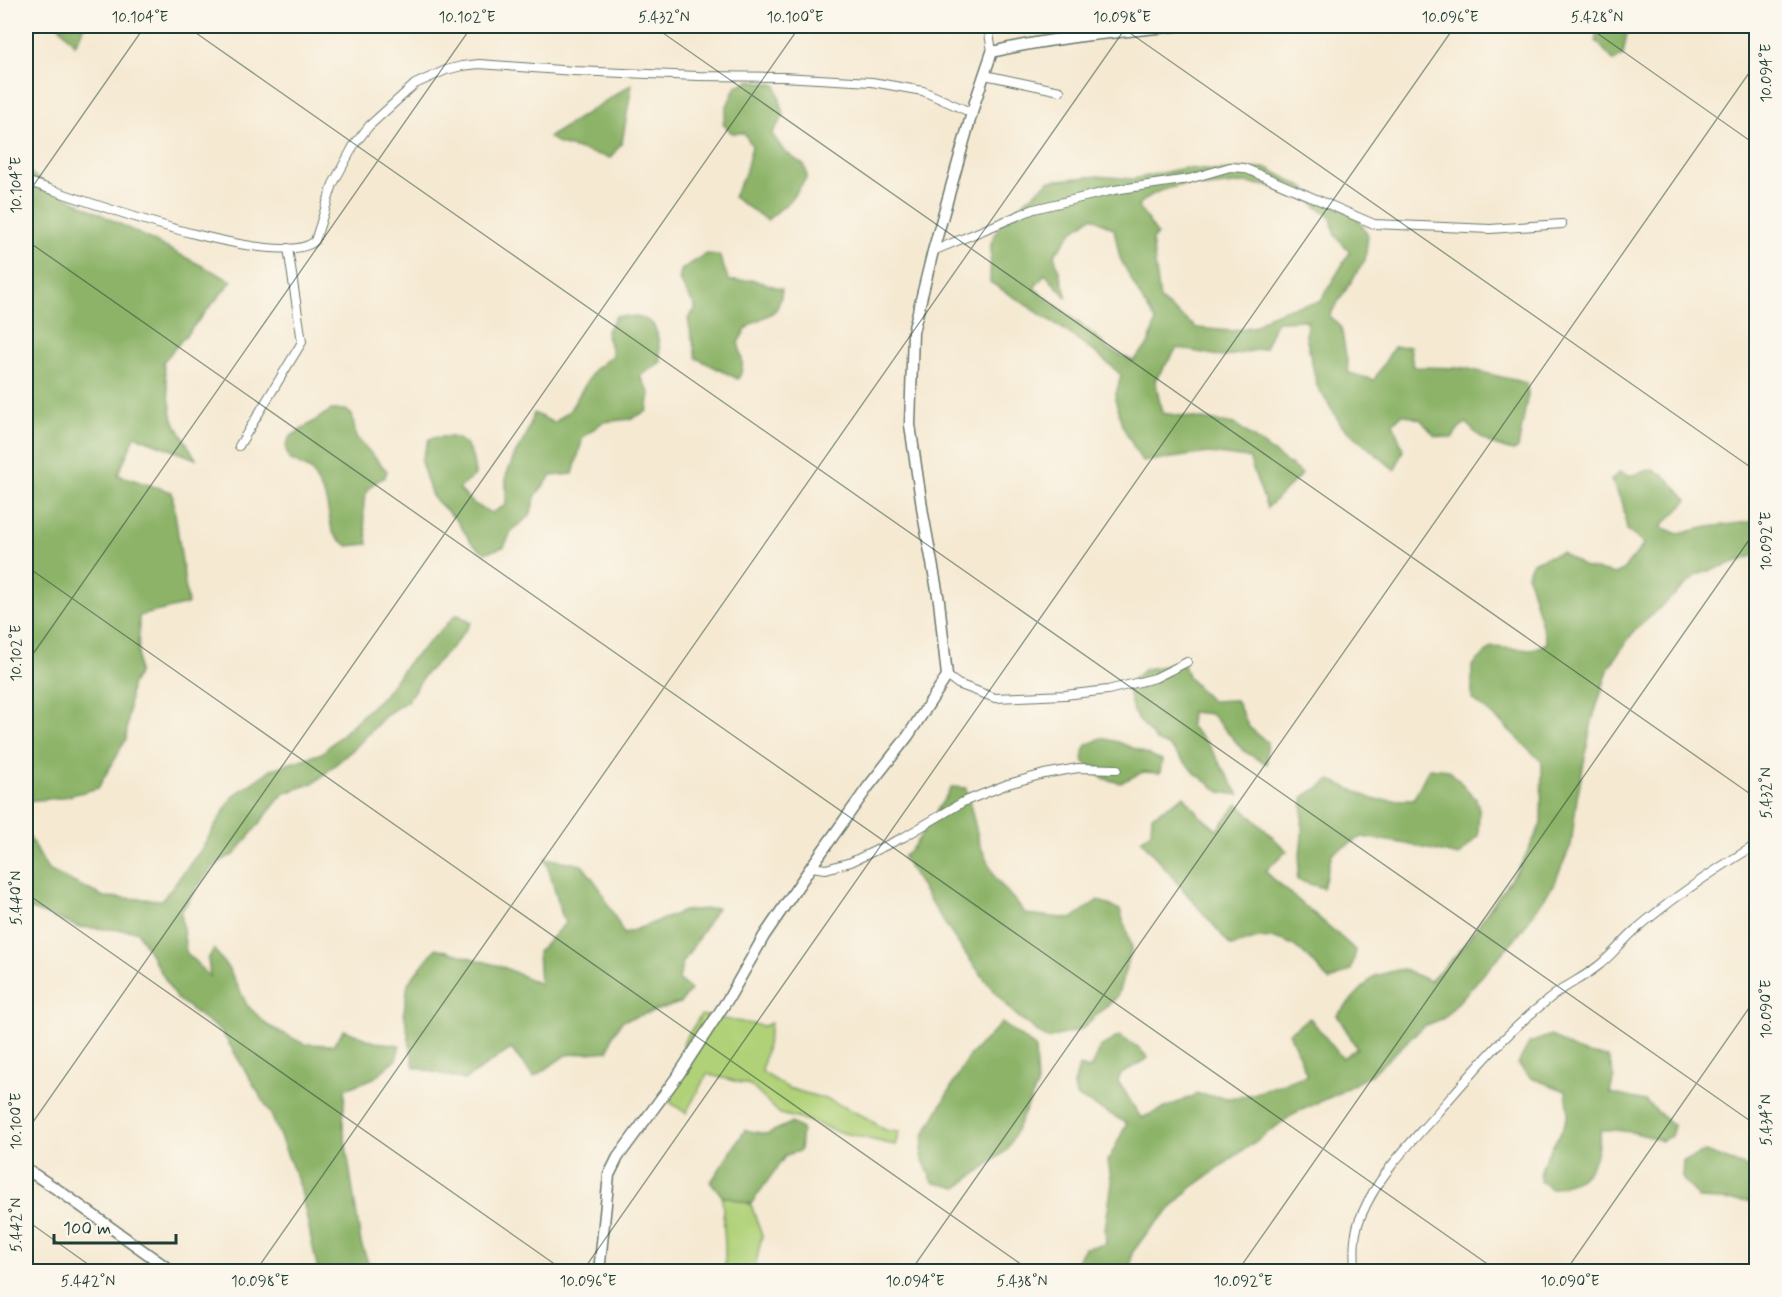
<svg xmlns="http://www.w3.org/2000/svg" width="1782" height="1297" viewBox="0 0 1782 1297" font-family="Mynerve,sans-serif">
<rect width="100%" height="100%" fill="#fbf7ec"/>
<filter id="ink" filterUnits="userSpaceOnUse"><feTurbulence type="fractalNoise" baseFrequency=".0167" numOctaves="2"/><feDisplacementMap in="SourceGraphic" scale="12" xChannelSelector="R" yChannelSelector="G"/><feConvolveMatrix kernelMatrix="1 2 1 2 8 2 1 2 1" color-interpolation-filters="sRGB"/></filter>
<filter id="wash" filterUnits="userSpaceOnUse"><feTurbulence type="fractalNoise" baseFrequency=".008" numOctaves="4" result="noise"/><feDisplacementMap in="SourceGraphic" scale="24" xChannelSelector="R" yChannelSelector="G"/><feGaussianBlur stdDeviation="1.35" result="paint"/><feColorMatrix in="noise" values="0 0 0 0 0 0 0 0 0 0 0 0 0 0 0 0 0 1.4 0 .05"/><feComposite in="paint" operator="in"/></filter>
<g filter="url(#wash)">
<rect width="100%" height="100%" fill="#f5e9d2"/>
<g fill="#b0d178" stroke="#688756" stroke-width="1.5">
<path d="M701 1015 764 1026 771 1023 762 1072 788 1088 829 1100 865 1117 885 1130 899 1132 895 1145 835 1131 812 1122 780 1114 750 1085 707 1074 686 1113 665 1099 679 1074 684 1041Z"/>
<path d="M722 1196 751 1204 762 1236 754 1271H725V1246Z"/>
</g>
<g fill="#8cb368" stroke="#56784e" stroke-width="1.5" fill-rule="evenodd">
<path d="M59 26H84L75 45Z"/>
<path d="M1596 26H1645L1627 34 1623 55 1614 61 1596 41Z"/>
<path d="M751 80 776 85 784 115 772 134 784 151 805 166 807 177 789 202 767 220 733 197 745 174 752 146 744 133H732L723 124 727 106 736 86Z"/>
<path d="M632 84 622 143 610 158 559 144 549 137Z"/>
<path d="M1185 168 1218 171 1267 168 1357 217 1368 236 1365 260 1329 316 1341 327 1349 373 1374 380 1394 347 1410 346 1413 367 1465 368 1527 383 1528 394 1518 448 1514 451C1489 445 1483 441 1466 423L1459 428 1452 438 1435 436 1421 420 1403 414 1393 423 1403 450 1395 470 1342 426 1317 386 1306 336 1307 320 1277 321 1265 348 1224 357 1177 348 1155 380 1162 413 1235 424 1302 474 1267 508 1249 458 1209 453 1142 462 1122 425 1115 398 1121 375C1082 338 1035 311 990 282L991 244 1000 222 1049 181 1098 176 1133 179ZM1192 183 1207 187 1244 183 1261 185 1296 191 1331 218 1335 235 1350 252 1320 302 1293 307 1269 316 1256 326 1231 331 1197 328 1160 300 1152 240 1157 234 1138 206C1155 189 1169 188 1192 183ZM1092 217 1114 229 1120 258 1144 303 1156 321 1148 345 1133 361 1108 349 1099 339 1034 288 1045 274 1067 298 1054 255 1073 231Z"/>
<path d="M26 170 57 192 232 281 163 362 173 420 196 459 135 436 118 475 172 492 188 604 139 616 138 674 131 686 126 739 98 788 60 798 26 801Z"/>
<path d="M706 254 719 255 729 281 754 280 782 289C779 319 769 311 749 326 745 329 742 337 738 342 741 355 746 367 738 379L696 358 688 319 696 308 679 280 681 270Z"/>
<path d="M616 316C659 317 656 322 661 362L640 376 650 394 647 411 631 419 603 422 583 437 573 474 551 476 536 495 530 516 513 529 504 547 485 553 472 543 457 521 432 496 421 462 429 439C461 431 473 444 475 475L459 489 474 504 492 513 506 505V476L515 454 526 436 534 413 554 423 570 410 594 370 613 355 606 332Z"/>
<path d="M331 410H346L352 415 356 437 387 471 385 477C380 480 375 482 372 485 357 498 366 528 368 544L348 546 336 537 332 531 326 499 311 470 289 459C286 451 284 446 290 437Z"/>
<path d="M1653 469 1666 477 1687 500C1681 511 1668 517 1661 527L1678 534 1708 527 1756 521V555L1697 575 1634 631 1609 667 1592 721 1577 798 1571 845 1554 884 1520 933 1444 1018 1424 1026 1372 1074 1335 1095 1295 1113 1191 1188 1146 1234 1132 1253 1131 1271H1071L1085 1248 1106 1244 1105 1229 1112 1183 1108 1161 1127 1123 1076 1096 1074 1085 1079 1066 1090 1069 1100 1047 1119 1036 1138 1047 1148 1058 1120 1075 1118 1081 1141 1118 1198 1094 1229 1098 1253 1094 1307 1075 1289 1032 1310 1018 1342 1058 1357 1048 1337 1015 1374 976 1402 969 1430 981 1459 952 1522 863 1541 824 1542 762 1504 725 1472 699V666L1492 647 1532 650 1547 643 1527 574 1533 562 1561 552 1584 567 1615 574 1623 570 1644 544 1627 530 1623 504 1611 480 1620 472 1629 476Z"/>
<path d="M457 614 471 623 454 645 426 673 407 701 387 714 356 747 315 782 283 794 234 855C211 861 194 892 181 912L186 952 210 977 208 959 214 949 230 971 247 1005 267 1025 304 1044 333 1045 344 1030 375 1042 400 1045 396 1059 374 1078 345 1089 343 1126 361 1243 371 1271H318L300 1186 270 1112 222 1032 176 998 137 931 78 927 26 907V834L29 836 48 870 104 897 162 900 201 850 233 796 272 769 322 753 385 694 407 664Z"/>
<path d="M1183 663 1189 678 1211 701 1236 700 1249 727 1267 742V764L1245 752 1211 714 1191 712 1190 726 1208 744 1239 795 1220 792 1195 773 1170 747 1156 741 1133 712 1127 685 1145 669Z"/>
<path d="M1101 738 1118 742 1162 760 1160 773 1143 772 1120 783 1102 778 1083 761 1085 746Z"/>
<path d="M1429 768 1449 770 1476 799 1479 807 1478 836 1459 856 1402 843 1362 837 1332 853 1323 888 1297 880 1302 837 1303 797 1331 780 1375 800H1413Z"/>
<path d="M952 787 966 788 980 845 996 879 1026 914 1071 919 1098 900 1120 910 1132 948 1117 997 1081 1029 1047 1039C1036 1030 1023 1022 1014 1013 970 967 936 911 903 857L914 846Z"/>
<path d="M1184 796 1199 815 1217 830 1238 804 1287 851 1265 871C1295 899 1327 923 1356 951L1351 970 1329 981C1313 961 1292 935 1263 938 1253 938 1241 943 1231 946L1141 840 1151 832 1152 816Z"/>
<path d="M545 858 582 865 599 887 624 934 684 911 717 908 682 964 679 980 691 990 680 1003 622 1021 613 1035 608 1051 566 1055 534 1077 511 1049 464 1080 414 1067 404 1012 408 983 436 948 503 967 540 984 538 952 566 922 562 915Z"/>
<path d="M1002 1023 1035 1047 1037 1086 1007 1150 957 1188 933 1182 921 1156 924 1135 969 1056Z"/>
<path d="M1551 1035C1574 1051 1581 1054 1608 1057L1614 1076 1610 1093 1645 1101 1674 1126 1671 1136 1661 1141C1641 1133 1623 1129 1601 1130 1594 1169 1592 1178 1551 1189L1540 1181C1539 1156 1562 1139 1568 1115 1569 1108 1567 1099 1566 1091L1531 1078 1518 1064 1529 1043Z"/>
<path d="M791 1123 802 1129 800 1151 786 1155 751 1204 722 1196 711 1182 745 1130 767 1134Z"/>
<path d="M1705 1152 1752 1169 1756 1168V1202L1699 1199 1682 1178 1683 1161Z"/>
</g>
</g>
<g filter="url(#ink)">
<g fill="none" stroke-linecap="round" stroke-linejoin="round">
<defs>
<g id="street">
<path d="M988 26 992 52"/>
<path d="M985 75 1060 91"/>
<path d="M26 181C72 196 279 273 315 241L333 184 354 145 369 126 415 84 446 70 462 66 479 64 574 71 698 76 782 77 872 82 923 91 972 113"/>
<path d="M933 251 1034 209 1114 190 1189 179 1230 167 1244 168 1374 224 1490 229 1562 224"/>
<path d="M239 446 302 342 288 248"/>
<path d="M947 676 958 684 995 698 1065 695 1108 690 1155 678 1187 662"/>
<path d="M811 867 826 869 851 862 904 837 963 802 1008 784 1044 774 1078 768 1117 769"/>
<path d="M1355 1272C1354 1251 1353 1233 1362 1214 1379 1174 1410 1144 1438 1112 1473 1072 1506 1032 1549 999 1564 986 1583 978 1598 966 1611 956 1622 942 1634 931 1671 899 1714 870 1756 845"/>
</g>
<g id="secondary">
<path d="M26 1169 61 1192 173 1272"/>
<path d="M599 1272 609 1175 618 1157 679 1074 730 996 764 936 811 867 868 787 908 736 947 676 939 601 923 514 910 425 913 332 933 251 975 102 992 52C1053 37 1114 33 1176 26"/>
</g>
</defs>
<use href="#street" stroke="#6a796b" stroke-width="10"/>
<use href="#secondary" stroke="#6a796b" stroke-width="13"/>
<use href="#street" stroke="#fff" stroke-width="8"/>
<use href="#secondary" stroke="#fff" stroke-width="10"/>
</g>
</g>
<path fill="none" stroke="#1f3d34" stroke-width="1.5" stroke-opacity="0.45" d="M186 26 1756 1125M653 26 1756 798M1120 26 1756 471M1587 26 1756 145M26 196 145 26M26 240 1499 1272M26 566 1032 1272M26 664 472 26M26 893 566 1272M26 1132 800 26M26 1220 99 1272M255 1272 1127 26M582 1272 1455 26M910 1272 1756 63M1237 1272 1756 530M1565 1272 1756 998"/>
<rect width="1782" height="1297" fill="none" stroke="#fbf7ec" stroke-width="66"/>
<path d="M54 1234v9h122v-9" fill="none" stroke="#1f3d34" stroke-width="3"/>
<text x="63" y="1234" font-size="18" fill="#1f3d34" stroke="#fbf7ec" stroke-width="4.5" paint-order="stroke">100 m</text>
<rect x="33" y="33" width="1716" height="1231" fill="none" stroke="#1f3d34" stroke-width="2"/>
<g font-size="15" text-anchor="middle" fill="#1f3d34">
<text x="140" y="22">10.104°E</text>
<text x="467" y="22">10.102°E</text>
<text x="664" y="22">5.432°N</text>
<text x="795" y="22">10.100°E</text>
<text x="1122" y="22">10.098°E</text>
<text x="1450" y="22">10.096°E</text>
<text x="1597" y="22">5.428°N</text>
<text transform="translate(1766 73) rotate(-90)" y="5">10.094°E</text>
<text transform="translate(16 185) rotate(-90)" y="5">10.104°E</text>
<text transform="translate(1766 541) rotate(-90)" y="5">10.092°E</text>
<text transform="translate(16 653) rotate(-90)" y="5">10.102°E</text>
<text transform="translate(1766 793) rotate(-90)" y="5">5.432°N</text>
<text transform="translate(16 898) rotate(-90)" y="5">5.440°N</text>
<text transform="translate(1766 1009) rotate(-90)" y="5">10.090°E</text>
<text transform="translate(1766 1120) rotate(-90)" y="5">5.434°N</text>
<text transform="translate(16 1121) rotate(-90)" y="5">10.100°E</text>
<text transform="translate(16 1225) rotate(-90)" y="5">5.442°N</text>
<text x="88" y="1286">5.442°N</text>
<text x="260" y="1286">10.098°E</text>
<text x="588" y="1286">10.096°E</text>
<text x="915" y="1286">10.094°E</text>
<text x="1022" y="1286">5.438°N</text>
<text x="1243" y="1286">10.092°E</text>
<text x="1570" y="1286">10.090°E</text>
</g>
</svg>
